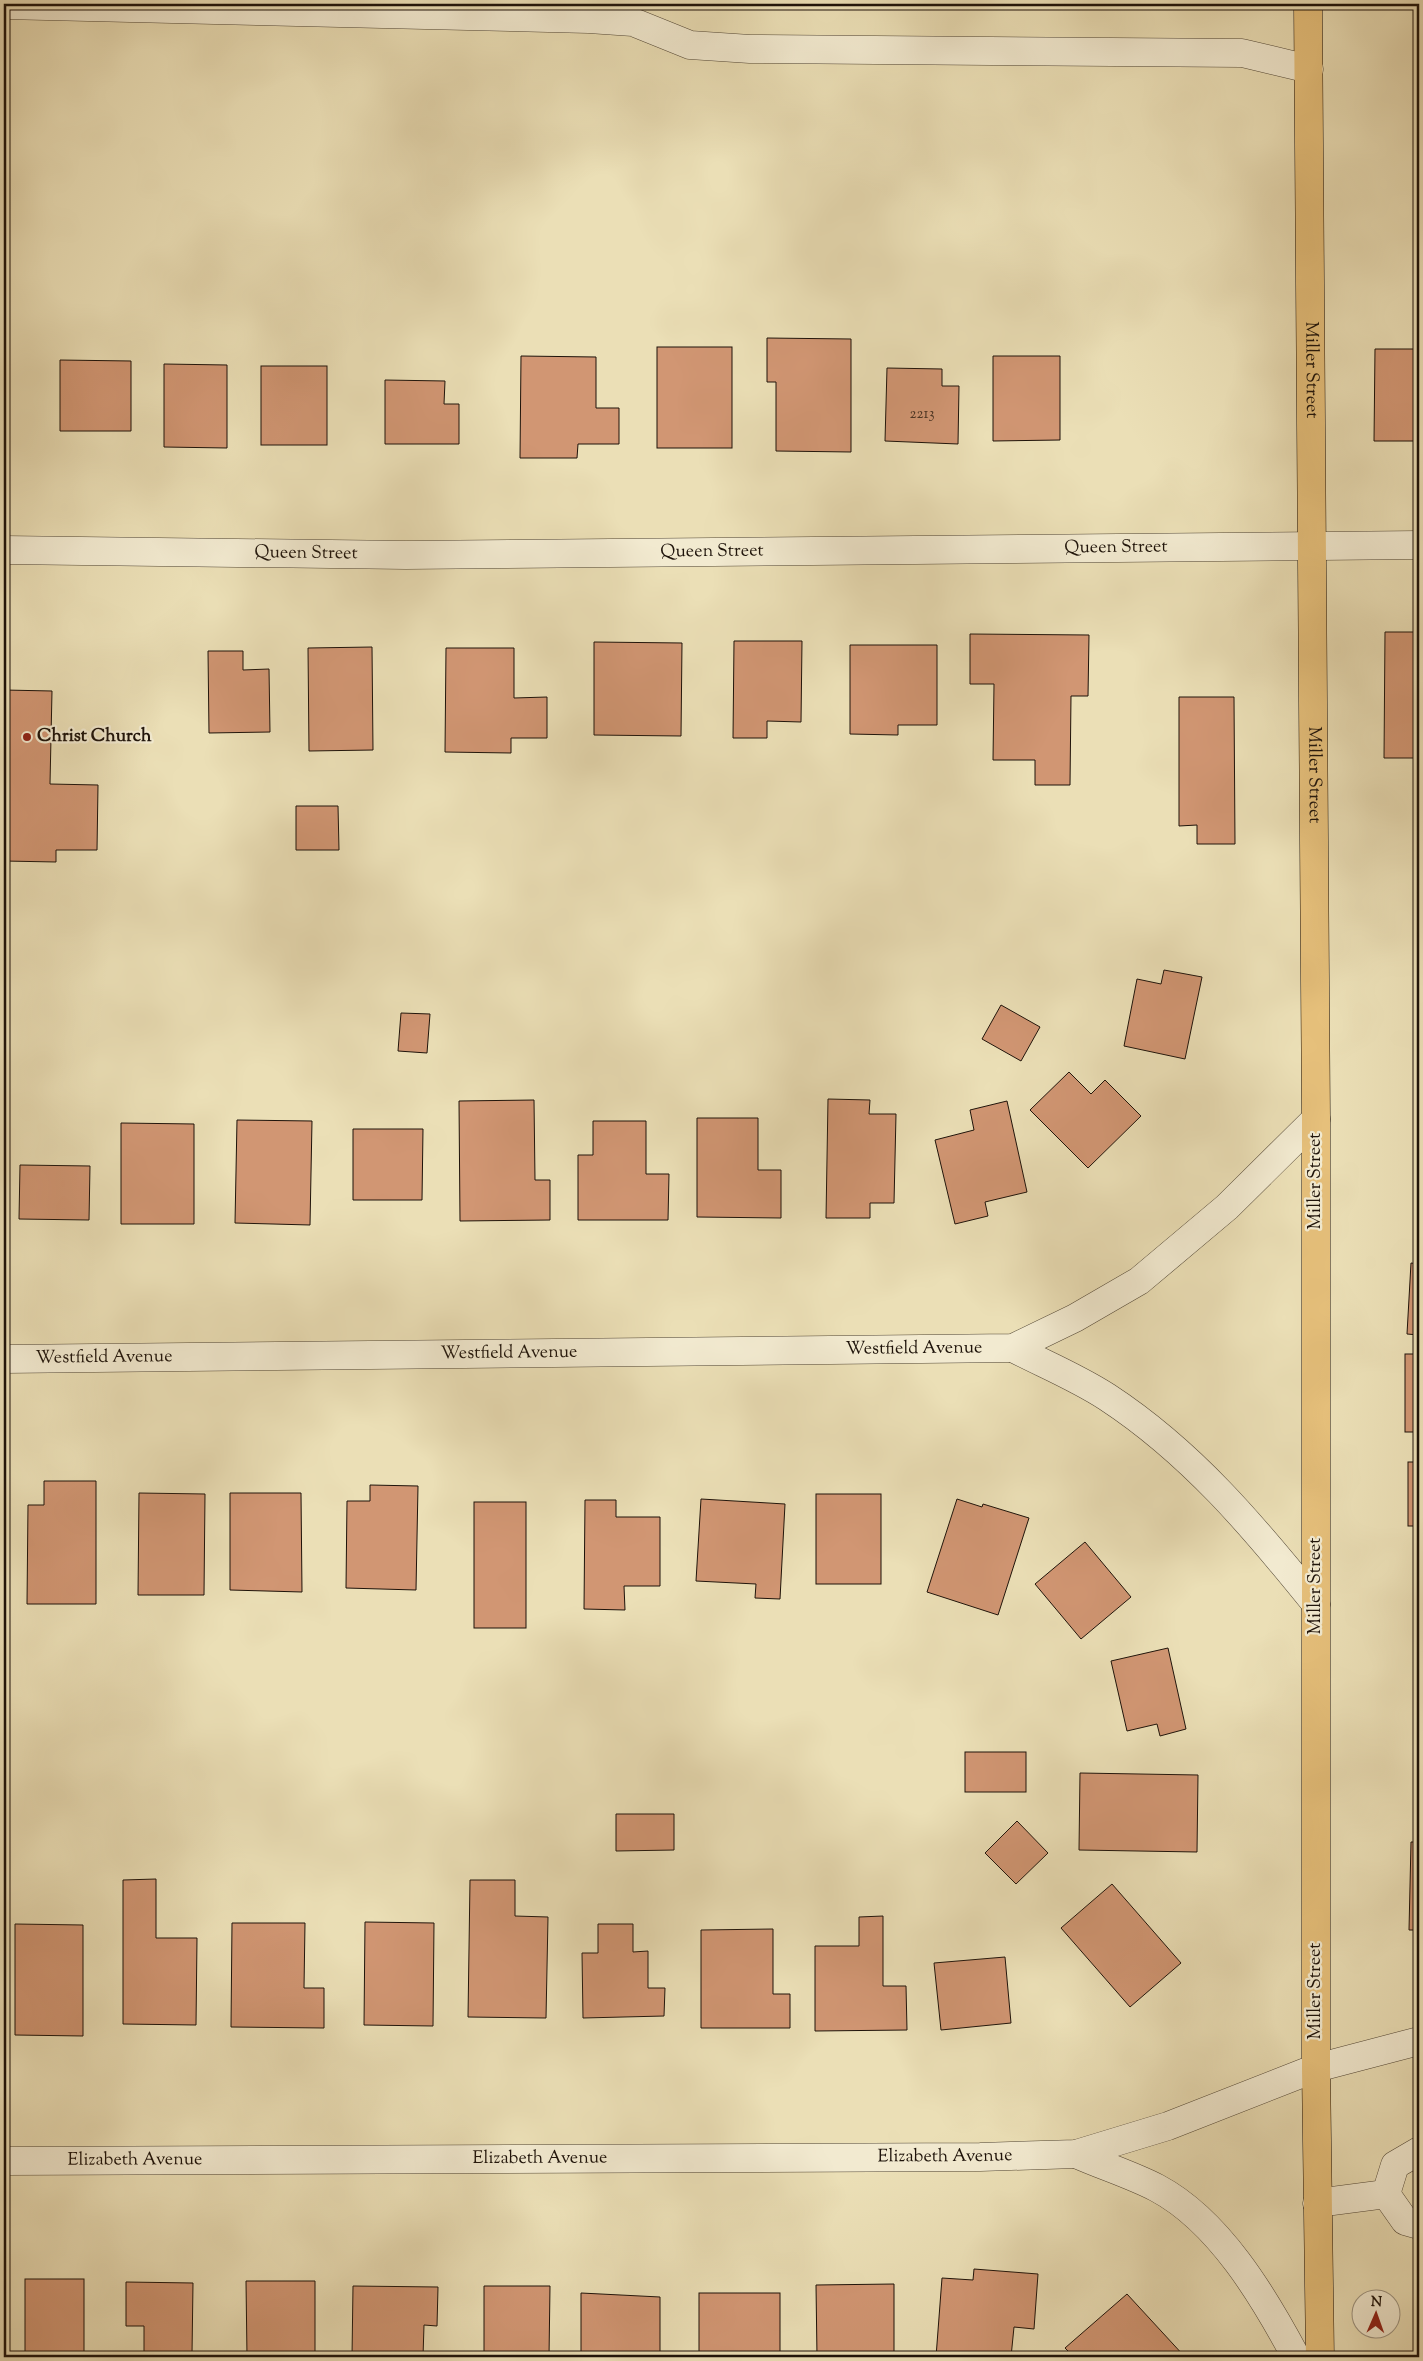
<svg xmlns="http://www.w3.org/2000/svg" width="1423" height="2361" viewBox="0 0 1423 2361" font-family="'Sorts Mill Goudy',serif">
<rect width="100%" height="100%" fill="#ebdfb6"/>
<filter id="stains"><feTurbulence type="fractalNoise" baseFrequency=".004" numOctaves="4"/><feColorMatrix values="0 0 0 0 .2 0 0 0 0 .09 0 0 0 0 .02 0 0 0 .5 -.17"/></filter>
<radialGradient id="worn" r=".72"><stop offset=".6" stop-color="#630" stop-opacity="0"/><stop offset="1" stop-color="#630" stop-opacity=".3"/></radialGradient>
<g fill="#d19673" stroke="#1e130a">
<path d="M767 338 851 339V452L776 451V382H767Z"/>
<rect x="657" y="347" width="75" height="101"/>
<path d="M1375 349H1419V441H1374Z"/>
<path d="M521 356 596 357V408H619V444H578L577 458H520Z"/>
<path d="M993 356H1060V440L993 441Z"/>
<path d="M60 360 131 361V431H60Z"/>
<path d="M164 364 227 365V448L164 447Z"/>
<rect x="261" y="366" width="66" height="79"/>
<path d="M887 368 942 369V386H959L958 444 885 441Z"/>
<path d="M385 380 445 381 444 404H459V444H385Z"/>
<path d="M1385 632H1419V758H1384Z"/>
<path d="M970 634 1089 635 1088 696H1071L1070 785H1035V760H993L994 684H970Z"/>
<path d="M734 641H802L801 722 767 721V738H733Z"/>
<path d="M594 642 682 643 681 736 594 735Z"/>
<path d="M850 645H937V725H898V735L850 734Z"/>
<path d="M372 647 373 750 309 751 308 648Z"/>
<path d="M446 648H514V698L547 697V738H511V753L445 752Z"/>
<path d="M208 651H243V670L269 669 270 732 209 733Z"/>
<path d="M4 690 52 691 50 784 98 785 97 850H56V862L4 861Z"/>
<path d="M1179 697H1234L1235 844H1197V825L1179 826Z"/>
<path d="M296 806H338L339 850H296Z"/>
<path d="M1164 970 1202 977 1185 1059 1124 1046 1137 979 1161 984Z"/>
<path d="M1001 1005 1040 1027 1021 1061 982 1039Z"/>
<path d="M401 1013 430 1014 427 1053 398 1051Z"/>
<path d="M1069 1072 1091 1094 1105 1080 1141 1116 1088 1168 1030 1110Z"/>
<path d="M828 1099 870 1100 869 1114H896L894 1203H870V1218H826Z"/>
<path d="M534 1100 535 1180H550V1220L460 1221 459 1101Z"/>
<path d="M1007 1101 1027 1192 985 1202 988 1216 955 1224 935 1140 974 1130 970 1110Z"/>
<path d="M697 1118H758V1170H781V1218L697 1217Z"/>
<path d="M237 1120 312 1121 310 1225 235 1223Z"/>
<path d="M593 1121H646V1174H669L668 1220H578V1155H593Z"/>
<path d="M121 1123 194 1124V1224H121Z"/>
<path d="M353 1129H423L422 1200H353Z"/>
<path d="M20 1165 90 1166 89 1220 19 1219Z"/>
<path d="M1411 1263 1419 1264V1335L1407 1334Z"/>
<rect x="1405" y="1354" width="14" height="78"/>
<rect x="1408" y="1462" width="11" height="64"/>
<path d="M44 1481H96V1604H27L28 1505H44Z"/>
<path d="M370 1485 418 1486 416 1590 346 1588 347 1501H370Z"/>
<path d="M139 1493 205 1494 204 1595H138Z"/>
<path d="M230 1493H301L302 1592 230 1590Z"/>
<rect x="816" y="1494" width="65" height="90"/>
<path d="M701 1499 785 1504 780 1599 755 1598 756 1584 696 1581Z"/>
<path d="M957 1499 982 1507 983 1504 1029 1518 998 1615 927 1592Z"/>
<path d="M585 1500H616V1517H660V1586H624L625 1610 584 1609Z"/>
<rect x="474" y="1502" width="52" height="126"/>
<path d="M1085 1542 1131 1597 1081 1639 1035 1584Z"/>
<path d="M1168 1648 1186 1729 1160 1736 1157 1724 1127 1731 1111 1661Z"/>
<rect x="965" y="1752" width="61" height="40"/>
<path d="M1080 1773 1198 1775 1197 1852 1079 1850Z"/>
<path d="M616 1814H674V1850L616 1851Z"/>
<path d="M1017 1821 1048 1853 1016 1884 985 1853Z"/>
<path d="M1411 1842H1419V1930H1409Z"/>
<path d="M156 1879V1938H197L196 2025 123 2024V1880Z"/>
<path d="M470 1880H515V1916L548 1917 546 2018 468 2017Z"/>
<path d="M1112 1884 1181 1963 1130 2007 1061 1928Z"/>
<path d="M883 1916V1986H906L907 2030 815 2031V1946H859V1917Z"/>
<path d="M365 1922 434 1923 433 2026 364 2025Z"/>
<path d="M232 1923H305L304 1988H324V2028L231 2027Z"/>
<path d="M15 1924 83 1925V2036L15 2035Z"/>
<path d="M598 1924H633V1952L648 1951V1988H665L664 2016 583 2018 582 1953H598Z"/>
<path d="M773 1929V1994H790V2028H701V1930Z"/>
<path d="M1005 1957 1011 2023 941 2030 934 1963Z"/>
<path d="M974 2269 1038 2274 1034 2329 1014 2327 1011 2357H936L942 2278 973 2280Z"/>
<rect x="25" y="2279" width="59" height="78"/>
<path d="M246 2281H315V2357H247Z"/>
<path d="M126 2282 193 2283 192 2354 144 2353V2326H126Z"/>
<path d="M894 2284V2357H817L816 2285Z"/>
<path d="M353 2286 438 2287 437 2326 424 2325 423 2357H352Z"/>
<path d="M484 2286H550L549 2357H484Z"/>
<path d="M581 2293 660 2297V2357H581Z"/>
<rect x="699" y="2293" width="81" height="64"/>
<path d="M1127 2294 1185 2357H1074L1065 2348Z"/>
</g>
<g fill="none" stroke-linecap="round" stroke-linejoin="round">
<defs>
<g id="minor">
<path d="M4 5 589 19 633 22 690 45 750 49 1242 53 1309 69"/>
<path id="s1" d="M4 550 406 555 1419 545"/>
<path d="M1013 1348C1044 1364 1078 1378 1107 1397 1191 1452 1254 1527 1316 1604"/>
<path id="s2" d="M4 1359 1013 1348 1075 1318 1139 1281 1227 1207 1316 1119"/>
<path d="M1076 2154C1103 2166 1132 2175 1157 2188 1219 2221 1264 2297 1296 2357"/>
<path id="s3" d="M4 2161 980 2157 1076 2154 1168 2126 1316 2068 1419 2041"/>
<path d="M1386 2194 1395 2165 1419 2151"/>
<path d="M1317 2203 1386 2194 1405 2221 1419 2225"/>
</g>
<g id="major">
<path id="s4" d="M1308 4 1316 1119V2068L1320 2357"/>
</g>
</defs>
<use href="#minor" stroke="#514635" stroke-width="29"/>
<use href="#major" stroke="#1e130a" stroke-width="29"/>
<use href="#minor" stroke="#f2ead0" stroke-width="28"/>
<use href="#major" stroke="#e6c07b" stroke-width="28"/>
</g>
<circle fill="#8f2418" stroke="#f2ead0" stroke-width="2" cx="27" cy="737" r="5"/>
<g text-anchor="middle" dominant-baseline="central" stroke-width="4.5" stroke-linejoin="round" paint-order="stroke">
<g font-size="15" fill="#4b3424">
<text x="922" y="414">2213</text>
</g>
<g font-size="18" fill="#1e130a" stroke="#f2ead0">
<text stroke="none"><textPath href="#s4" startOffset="366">Miller Street</textPath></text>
<text stroke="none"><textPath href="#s1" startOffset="1112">Queen Street</textPath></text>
<text stroke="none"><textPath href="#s1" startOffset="708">Queen Street</textPath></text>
<text stroke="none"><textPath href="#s1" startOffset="302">Queen Street</textPath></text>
<text stroke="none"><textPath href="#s4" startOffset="771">Miller Street</textPath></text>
<text transform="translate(1316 1181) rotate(-90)">Miller Street</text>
<text stroke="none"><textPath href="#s2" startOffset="910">Westfield Avenue</textPath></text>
<text stroke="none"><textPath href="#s2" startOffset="505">Westfield Avenue</textPath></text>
<text stroke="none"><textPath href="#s2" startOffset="100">Westfield Avenue</textPath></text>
<text transform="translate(1316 1586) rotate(-90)">Miller Street</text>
<text transform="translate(1316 1991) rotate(-90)">Miller Street</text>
<text stroke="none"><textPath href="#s3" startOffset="941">Elizabeth Avenue</textPath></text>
<text stroke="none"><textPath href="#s3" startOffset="536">Elizabeth Avenue</textPath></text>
<text stroke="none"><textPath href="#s3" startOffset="131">Elizabeth Avenue</textPath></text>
</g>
<g font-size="18" font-weight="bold" fill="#1e130a" stroke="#f2ead0" text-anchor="start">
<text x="37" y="737">Christ Church</text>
</g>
</g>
<rect width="1423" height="2361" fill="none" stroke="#ebdfb6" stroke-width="20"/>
<rect x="5" y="5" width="1413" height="2351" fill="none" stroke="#1e130a" stroke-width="2.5"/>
<rect x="10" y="10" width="1403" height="2341" fill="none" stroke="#1e130a"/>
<g transform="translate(1376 2314) rotate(2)"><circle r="24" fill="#f2ead0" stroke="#9d9481"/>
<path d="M0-4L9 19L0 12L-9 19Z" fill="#8f2418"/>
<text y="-8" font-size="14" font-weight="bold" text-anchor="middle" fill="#1e130a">N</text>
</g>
<rect width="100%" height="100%" filter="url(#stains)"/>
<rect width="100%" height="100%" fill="url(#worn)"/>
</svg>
